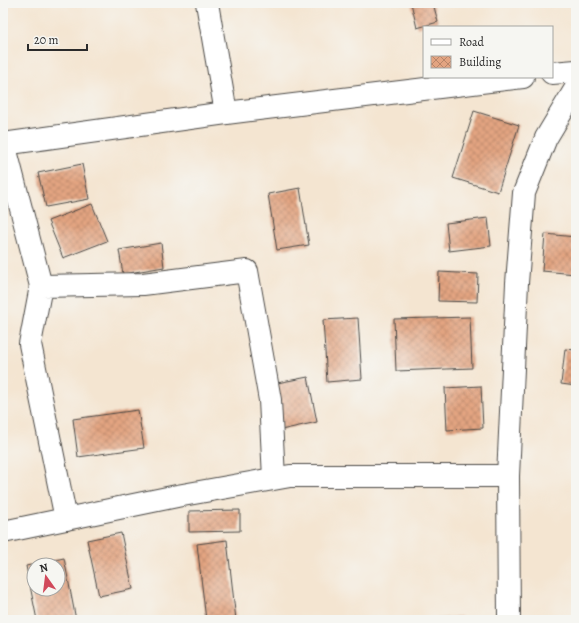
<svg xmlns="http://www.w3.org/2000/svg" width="579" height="623" viewBox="0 0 579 623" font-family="Alegreya,serif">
<defs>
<pattern id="building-cross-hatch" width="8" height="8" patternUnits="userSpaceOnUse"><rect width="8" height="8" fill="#e3a481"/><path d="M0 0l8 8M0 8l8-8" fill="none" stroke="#b8866a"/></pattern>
</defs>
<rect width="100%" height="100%" fill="#f6f6f2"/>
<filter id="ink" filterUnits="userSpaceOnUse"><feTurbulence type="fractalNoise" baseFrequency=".025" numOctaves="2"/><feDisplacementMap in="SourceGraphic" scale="8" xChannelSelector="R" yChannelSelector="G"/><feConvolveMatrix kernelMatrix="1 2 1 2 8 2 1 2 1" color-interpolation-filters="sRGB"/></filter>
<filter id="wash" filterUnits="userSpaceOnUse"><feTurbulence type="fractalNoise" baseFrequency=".012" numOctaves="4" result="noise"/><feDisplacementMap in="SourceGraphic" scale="16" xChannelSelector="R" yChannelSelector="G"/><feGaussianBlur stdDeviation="0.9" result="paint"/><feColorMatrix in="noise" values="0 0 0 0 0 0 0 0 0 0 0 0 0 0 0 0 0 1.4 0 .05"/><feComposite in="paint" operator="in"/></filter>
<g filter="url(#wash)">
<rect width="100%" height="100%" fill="#f4e5d1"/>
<g id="blocks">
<g fill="url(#building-cross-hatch)" fill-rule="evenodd">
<path d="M411 3H433L438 22 417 28Z"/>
<path d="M474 111 519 125 498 192 453 178Z"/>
<path d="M82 164 89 199 46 207 38 173Z"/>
<path d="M300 188 309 245 277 250 268 194Z"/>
<path d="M92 204 107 241 63 258 48 221Z"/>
<path d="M488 218 491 246 449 251 446 223Z"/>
<path d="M545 234 576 237V274L542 271Z"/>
<path d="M161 243 164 267 123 274 119 250Z"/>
<path d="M439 272 478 274 477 302 438 301Z"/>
<path d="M470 317 472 368 396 371 394 319Z"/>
<path d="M358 318 362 379 327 382 323 320Z"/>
<path d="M565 349 576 350V386L561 384Z"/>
<path d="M308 377 317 422 281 430 272 384Z"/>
<path d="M481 386 483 428 447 430 445 388Z"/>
<path d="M138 410 144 448 78 457 73 419Z"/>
<path d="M240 510V531L189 532V511Z"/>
<path d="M121 533 133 589 99 596 87 540Z"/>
<path d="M227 540 236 620H206L197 544Z"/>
<path d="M64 558 76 620H37L26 566ZM34 565H58V589H34Z"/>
<path d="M461 616V620H432V619Z"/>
</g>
</g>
</g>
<g filter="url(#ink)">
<use href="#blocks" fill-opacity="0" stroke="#494744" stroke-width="1"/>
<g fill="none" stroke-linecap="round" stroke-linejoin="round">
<defs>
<g id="minor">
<path d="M207 3 226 113"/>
<path d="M552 73 576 71"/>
<path d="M4 143 41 286"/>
<path d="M3 144 226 113 523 77"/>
<path d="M66 519 30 344 41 286 143 284 247 271 270 400 274 478"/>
<path d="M3 532 177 496 290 476H508"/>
<path d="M509 620 508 476 517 283 524 193 546 138 576 88"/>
</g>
</defs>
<use href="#minor" stroke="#494744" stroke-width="24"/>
<use href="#minor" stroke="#fff" stroke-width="22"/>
</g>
</g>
<rect width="579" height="623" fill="none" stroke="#f6f6f2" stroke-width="16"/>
<rect x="423" y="26" width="130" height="52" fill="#f6f6f2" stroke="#a5a5a2"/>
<rect x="431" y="39" width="20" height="6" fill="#ffffff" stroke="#a5a5a2"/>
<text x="459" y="46" font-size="12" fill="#2b2b2b">Road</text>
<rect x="431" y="56" width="20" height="12" fill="url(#building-cross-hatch)" stroke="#a5a5a2"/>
<text x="459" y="66" font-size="12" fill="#2b2b2b">Building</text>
<g transform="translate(46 577) rotate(346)"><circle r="19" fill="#f6f6f2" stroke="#a5a5a2"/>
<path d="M0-3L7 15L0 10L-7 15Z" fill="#d1495b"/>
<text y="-6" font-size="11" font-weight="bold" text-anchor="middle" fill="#2b2b2b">N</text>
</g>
<path d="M28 44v6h59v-6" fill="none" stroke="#2b2b2b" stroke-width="2"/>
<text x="34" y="44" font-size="12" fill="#2b2b2b" stroke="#f6f6f2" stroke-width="3" paint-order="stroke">20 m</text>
</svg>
